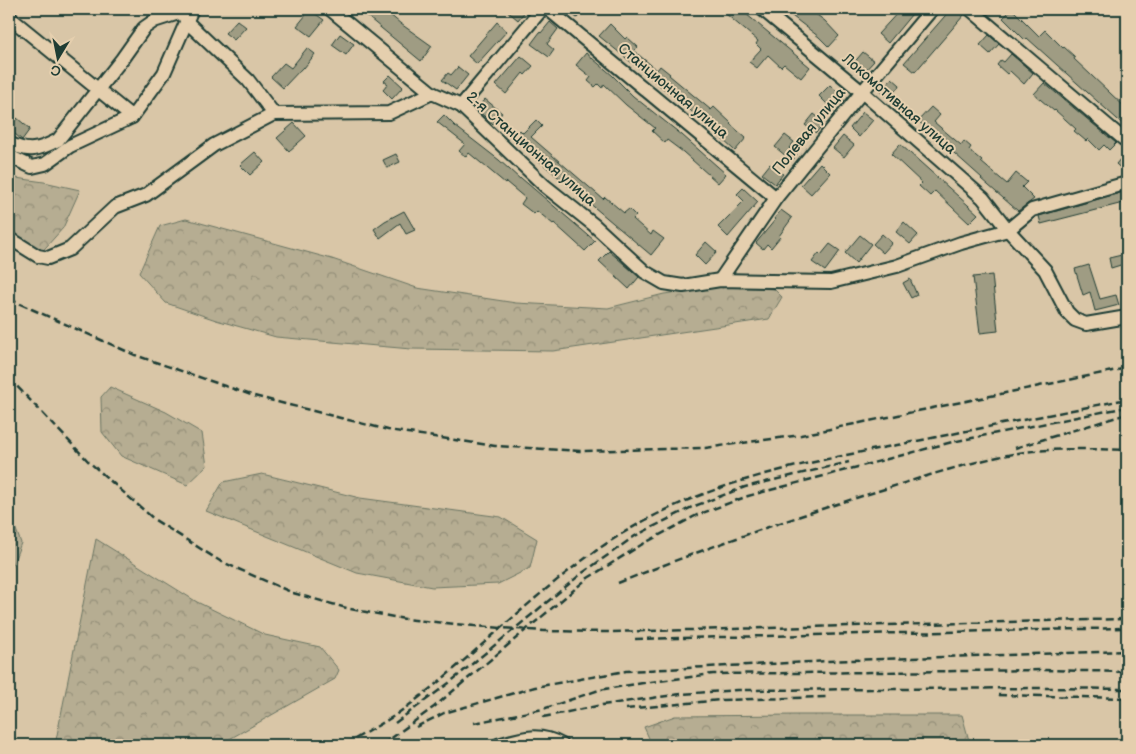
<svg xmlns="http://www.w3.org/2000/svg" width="1136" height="754" viewBox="0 0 1136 754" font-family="'Balsamiq Sans',sans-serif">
<defs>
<pattern id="forest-crowns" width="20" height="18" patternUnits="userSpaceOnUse" patternTransform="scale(1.25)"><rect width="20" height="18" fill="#b6ad92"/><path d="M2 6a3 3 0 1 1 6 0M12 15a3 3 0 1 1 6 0" fill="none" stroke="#938e78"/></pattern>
</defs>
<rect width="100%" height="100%" fill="#d9c6a7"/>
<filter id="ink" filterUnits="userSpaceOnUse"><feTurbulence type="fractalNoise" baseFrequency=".02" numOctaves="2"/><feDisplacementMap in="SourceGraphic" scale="10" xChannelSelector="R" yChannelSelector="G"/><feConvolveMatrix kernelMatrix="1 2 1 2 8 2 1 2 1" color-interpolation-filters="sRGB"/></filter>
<g filter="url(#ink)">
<g fill="url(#forest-crowns)" stroke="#6a7563">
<path d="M9 177 44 182 80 190 63 228 38 256 9 238Z"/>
<path d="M186 219 332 259 417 288 516 303 608 308 664 294 720 286 774 289 782 297 769 319 553 351 411 349 276 337 216 320 166 303 139 273 160 226Z"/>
<path d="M110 387 166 412 202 433 207 466 187 485 121 456 102 432 101 397Z"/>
<path d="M262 474 360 498 501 517 537 539 530 568 498 584 432 587 357 573 206 511 223 482Z"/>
<path d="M9 511 21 543 9 574Z"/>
<path d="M96 539 197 602 265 635 320 647 339 670 335 679 219 745H55Z"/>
<path d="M798 715H962L970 744 652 745 644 727 675 716Z"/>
</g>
<g fill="#9f9c83" stroke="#1f3d34">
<path d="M358 9H383L401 24 432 46 421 61Z"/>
<path d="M505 9H527L518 20Z"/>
<path d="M565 9H585L577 18Z"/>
<path d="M723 9H740L810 67 801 78 784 64 781 67 768 55 757 68 749 62 761 49 756 44 758 41 726 14 728 13Z"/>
<path d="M792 9H809L825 21 839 36 829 47 819 37 788 13Z"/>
<path d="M901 9H916L888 43 878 34Z"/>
<path d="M951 9H957L964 15 915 72 904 63Z"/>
<path d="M1012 9 1039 36 1045 30 1063 48 1064 47 1075 57 1074 59 1127 109V128L1027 38 1025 40 1003 18Z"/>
<path d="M310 10 324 20 311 36 297 26Z"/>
<path d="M237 20 246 27 234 40 225 33Z"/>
<path d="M497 22 507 31 477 64 468 56Z"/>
<path d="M550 22 558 29 547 44 554 50 549 57 531 44 540 32 541 33Z"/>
<path d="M610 24 625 39 627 37 638 47 634 51 657 70 660 66 670 74 669 75 711 110 714 107 731 123 730 124 746 138 735 151 696 115 599 36Z"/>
<path d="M340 34 354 44 346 55 332 45Z"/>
<path d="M989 35 999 44 990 54 980 45Z"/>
<path d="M307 48 315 54 304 68 303 67 283 88 271 77 284 63 291 68Z"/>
<path d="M863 52 874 61 862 74 852 65Z"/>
<path d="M586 53 612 75 633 96 682 135 726 174 718 183 683 152 667 140 665 143 652 131 655 128 626 105 604 84 602 88 598 84 595 87 588 81 591 77 576 65Z"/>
<path d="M1011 54 1033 73 1024 84 1010 71 1007 74 997 65 1001 60 1004 62Z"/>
<path d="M521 56 533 66 525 75 523 73 506 94 496 85Z"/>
<path d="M458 67 468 75 456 90 442 80 448 73 451 75Z"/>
<path d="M390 75 403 87 392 99 383 90 388 84 384 81Z"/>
<path d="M892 78 900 85 889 98 880 91Z"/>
<path d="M1044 83 1116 143 1109 150 1104 145 1099 150 1088 139 1086 141 1074 131 1076 129 1055 110 1054 111 1034 94Z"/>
<path d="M830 85 844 98 832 112 826 107 828 105 819 96Z"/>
<path d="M485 99 502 113 493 124 476 109Z"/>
<path d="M931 107 940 115 934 122 961 145 964 141 971 147 969 150 982 161 981 162 1007 184 1016 173 1027 182 1022 187 1034 199 1018 211 981 179 982 178 918 121Z"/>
<path d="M863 112 873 120 859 137 850 128Z"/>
<path d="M814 114 823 121V124L816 133 805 125Z"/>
<path d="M444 115 455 126 499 160 520 179 521 178 595 241 585 251 554 223 553 224 537 211 534 214 521 204 525 198 506 182 505 183 469 153 466 157 459 151 465 144 437 122Z"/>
<path d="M17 118 30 129 22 140 9 129Z"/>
<path d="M536 120 542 126 531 137 603 199 605 197 624 213 629 209 636 216 633 219 651 235 653 231 664 239 651 255 512 138 520 130 523 133Z"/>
<path d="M294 123 306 136 289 151 277 138Z"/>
<path d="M785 135 794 142 789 148 797 154 792 161 775 147Z"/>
<path d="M843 136 854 145 844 157 833 148Z"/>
<path d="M900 144 978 214 969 223 935 191 930 196 919 186 922 183 891 154Z"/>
<path d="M1127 151V174L1116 164Z"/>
<path d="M255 152 264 162 250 175 240 165Z"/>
<path d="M396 154 400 162 387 168 383 160Z"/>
<path d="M820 163 830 173 811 194 801 185Z"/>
<path d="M770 164 783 174 775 184 762 174Z"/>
<path d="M743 188 758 202 728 237 718 227 744 201 737 194Z"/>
<path d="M1127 191V202L1041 224 1039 216Z"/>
<path d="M781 210 792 218 779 236 780 237 771 248 767 244 763 249 756 243 775 220 774 219Z"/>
<path d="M404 211 415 230 406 234 400 223 380 238 374 229 385 221Z"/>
<path d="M904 222 918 235 910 244 896 232Z"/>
<path d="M882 234 892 243 883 253 873 244Z"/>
<path d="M860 235 871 244 856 263 845 253Z"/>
<path d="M706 242 717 252 705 265 695 255Z"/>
<path d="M830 244 840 251 825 271 812 262 819 253 821 255Z"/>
<path d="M609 251 639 277 629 289 599 261Z"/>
<path d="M1126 254 1127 263 1111 268 1109 258Z"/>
<path d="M1089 265 1100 299 1116 295 1119 305 1095 311 1090 292 1083 295 1075 269Z"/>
<path d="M992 275 998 331 980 333 973 277Z"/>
<path d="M910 279 917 295 911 298 903 283Z"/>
</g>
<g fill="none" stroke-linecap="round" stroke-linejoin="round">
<defs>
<g id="minor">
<path d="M330 9 432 93 461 106 545 186 594 225 645 272 664 283 683 286 720 280 831 282 897 266 961 243 1008 230 1032 210 1127 183"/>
<path d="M548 9 776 198"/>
<path d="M762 9 862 92 983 198 1008 230 1045 270 1067 312 1075 320 1086 324 1127 317"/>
<path d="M970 9 1127 142"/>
<path d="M183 14 187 22 248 80 274 114"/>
<path d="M9 17 132 117"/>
<path d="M461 106 542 9"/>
<path d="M9 143C28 153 39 150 58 140L122 59 144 28 154 21 182 12"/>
<path d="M9 156 32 167 45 164 70 146 132 117 164 73 192 9"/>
<path d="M9 238 38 256 48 258 70 249 115 207 146 195 214 145 274 114 389 113 432 93"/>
<path d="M720 280 776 198 862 92 932 9"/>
<path d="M498 745C522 738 539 732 562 745"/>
</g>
</defs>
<use href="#minor" stroke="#1f3d34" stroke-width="16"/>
<use href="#minor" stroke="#e5cfae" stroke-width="12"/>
<g stroke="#1f3d34" stroke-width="2.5" stroke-dasharray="8 4" stroke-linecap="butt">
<path d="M9 299 135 355 254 396 388 430 495 446 580 451 705 448 801 435 1127 368"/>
<path d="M9 378 89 462 155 520 220 561 293 593 350 609 405 619 475 626 544 631 609 632 1127 619"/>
<path d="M1015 448 1127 414"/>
<path d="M618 583C703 549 788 519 875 492 924 477 974 460 1025 452 1056 448 1096 449 1127 450"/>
<path d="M635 639 1127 628"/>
<path d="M998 695 1127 698"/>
<path d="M626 709 721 700 826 697"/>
<path d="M543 717 602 705 681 694 738 690 1043 688 1127 689"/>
<path d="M395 723 449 683 581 574 635 536 692 507 745 487 849 462"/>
<path d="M474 723 543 709 599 690 643 683 713 674 1043 670 1127 672"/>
<path d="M416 727 444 713 535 687 626 671 850 660 1127 651"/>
<path d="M345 745C361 735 378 726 394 716 475 659 542 581 628 530 714 479 811 462 907 443 981 428 1054 414 1127 399"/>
<path d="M382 745 434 707 588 578 641 545 697 515 748 496 952 442 1127 407"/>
</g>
</g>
</g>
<g text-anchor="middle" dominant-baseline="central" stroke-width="4" stroke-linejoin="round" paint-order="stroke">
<g font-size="15" fill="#1f3d34" stroke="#e5cfae">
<text transform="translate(673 91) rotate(40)">Станционная улица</text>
<text transform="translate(899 104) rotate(41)">Локомотивная улица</text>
<text transform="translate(809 131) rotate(-51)">Полевая улица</text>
<text transform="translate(531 149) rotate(41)">2-я Станционная улица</text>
</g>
</g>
<rect width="1136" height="754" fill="none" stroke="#e5cfae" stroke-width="30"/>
<rect x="15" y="15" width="1106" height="724" fill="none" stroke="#1f3d34" stroke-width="2" filter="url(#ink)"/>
<g transform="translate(58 58) rotate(190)" stroke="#e5cfae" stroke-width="4" paint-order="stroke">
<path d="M0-4L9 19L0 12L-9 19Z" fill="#1f3d34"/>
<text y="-8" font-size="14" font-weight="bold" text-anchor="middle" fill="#1f3d34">С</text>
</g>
</svg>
